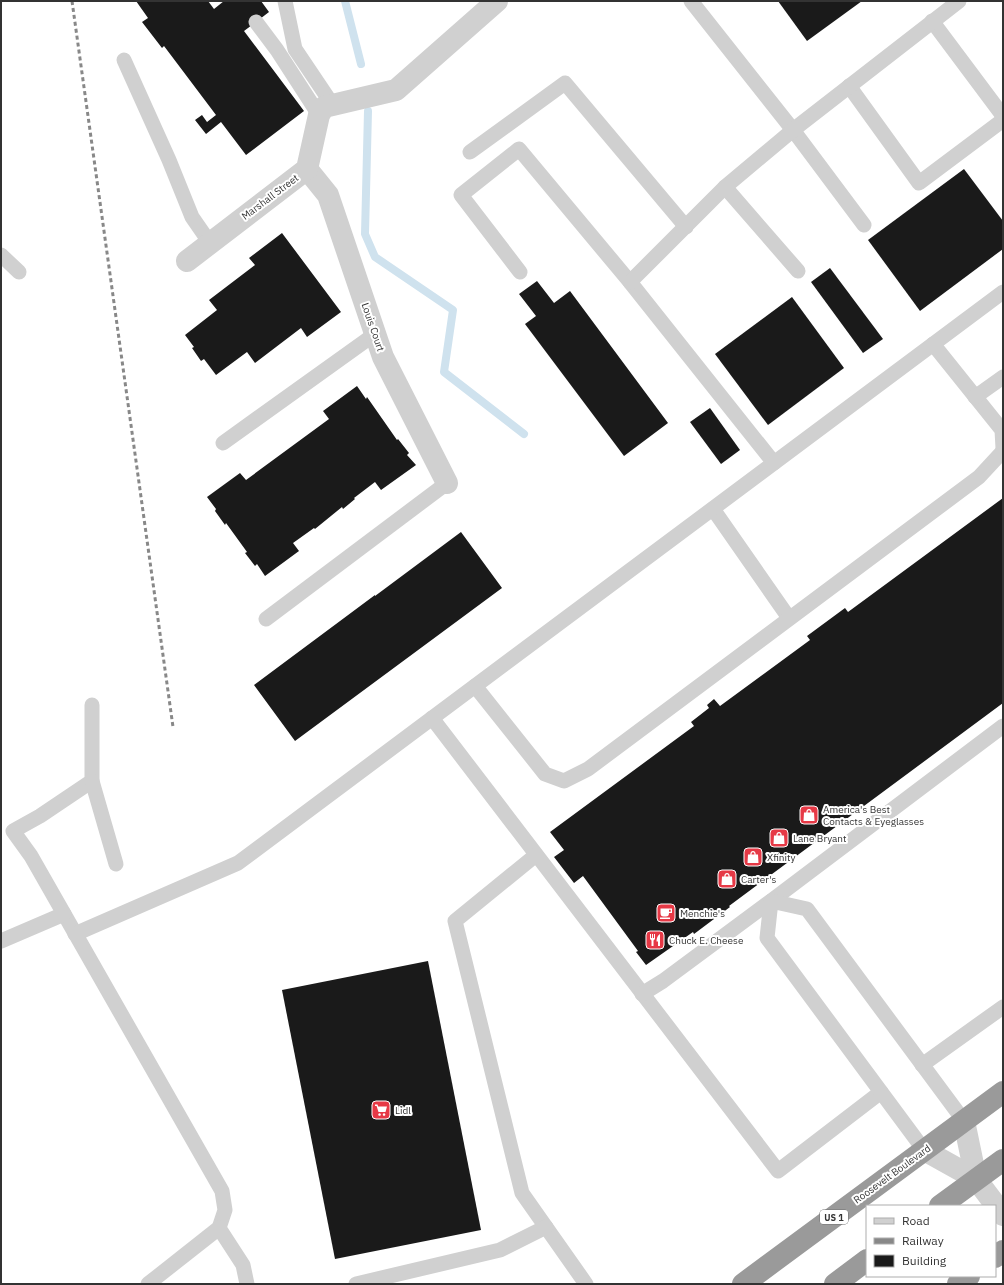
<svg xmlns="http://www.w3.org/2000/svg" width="1004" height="1285" viewBox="0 0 1004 1285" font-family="'IBM Plex Sans',sans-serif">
<rect width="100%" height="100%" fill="#fff"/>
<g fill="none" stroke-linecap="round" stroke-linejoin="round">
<g stroke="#cfe2ee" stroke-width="8">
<path d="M345 1 361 64"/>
<path d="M368 111 365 234 375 257 453 310 444 372 524 434"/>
</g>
</g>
<g fill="#1a1a1a">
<path d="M136 1H208L214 9 224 1H261L269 12 244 31 304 111 246 155 221 122 206 134 195 120 202 115 207 122 216 115 164 46 162 48 142 22 148 18Z"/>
<path d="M778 1H862L807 41Z"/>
<path d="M964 169 1003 221V249L920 311 868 240Z"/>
<path d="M282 233 341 312 307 337 301 328 255 363 247 352 216 375 204 359 201 361 192 348 194 347 185 335 217 310 209 300 255 265 249 258Z"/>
<path d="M830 268 883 339 863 353 811 282Z"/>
<path d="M537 281 554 303 570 291 668 423 624 456 525 324 536 316 519 294Z"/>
<path d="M792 297 844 368 768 425 715 354Z"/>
<path d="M357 386 366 399 367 397 397 440 398 439 409 453 407 455 416 465 381 490 375 482 354 498 355 499 343 509 342 507 315 529 314 528 293 543 299 551 265 576 257 564 255 566 245 553 247 552 226 523 225 525 215 511 216 509 207 497 240 473 246 480 329 419 323 411Z"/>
<path d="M710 408 740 450 721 464 690 422Z"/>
<path d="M1003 498V703L729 906 730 907 694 934 693 932 646 965 636 952 638 951 583 876 574 883 554 857 564 850 550 832 694 726 691 722 709 708 707 705 714 699 720 706 810 640 807 636 845 608 848 612Z"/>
<path d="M461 532 502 588 295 741 254 685 375 595V596Z"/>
<path d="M428 961 481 1230 335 1259 282 990Z"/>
</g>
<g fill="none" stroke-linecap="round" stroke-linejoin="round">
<g stroke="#d0d0d0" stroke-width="15">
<path d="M285 1 295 49 332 104"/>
<path d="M691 1 793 130 864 225"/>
<path d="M932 21 1003 116"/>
<path d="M256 22 277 50 319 115"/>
<path d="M124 60 169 160 192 217 210 243"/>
<path d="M849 86 919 183 1003 120"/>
<path d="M470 152 565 83 686 227"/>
<path d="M725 187 798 271"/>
<path d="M1 255 19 272"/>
<path d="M520 272 461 195 519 149 630 282 774 463"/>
<path d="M630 282 725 187 793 130 959 1"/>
<path d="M933 344 1002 430 1003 448"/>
<path d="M975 397 1003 377"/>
<path d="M223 443 375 334"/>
<path d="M713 509 789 618"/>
<path d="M266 619 447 483"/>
<path d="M475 686 545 774 564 781 588 769 979 477 1003 451"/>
<path d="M92 705V781L40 816 13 831 31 856 222 1191 225 1210 219 1228 148 1284"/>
<path d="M432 718 778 1171 881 1092"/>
<path d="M92 781 116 864"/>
<path d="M536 855 455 921 522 1193 586 1284"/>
<path d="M75 934 238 863 1003 292"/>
<path d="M1 941 64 914"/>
<path d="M642 994 663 981 771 901 1003 726"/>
<path d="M922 1065 1003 1007"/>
<path d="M924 1150 767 938 771 901 807 909 964 1121"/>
<path d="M219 1228 243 1265 247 1284"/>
<path d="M356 1284 500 1250 546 1227"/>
</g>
<g stroke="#d0d0d0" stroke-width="22">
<path d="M307 169 328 195 383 357 447 483"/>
<path d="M187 261 307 169 319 115 324 107 396 90 497 1"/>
<path d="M964 1121 976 1179"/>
<path d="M924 1150 976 1179 1003 1215"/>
</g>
<g stroke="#9a9a9a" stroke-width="22">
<path d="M940 1206 1003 1160"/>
<path d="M995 1257 1003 1251"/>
<path d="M743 1284 1003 1092"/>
<path d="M835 1284 867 1260"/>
<path d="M958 1284 969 1276"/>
</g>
<path stroke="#888" stroke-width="3" stroke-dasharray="4 3" stroke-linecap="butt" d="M72 1 173 727"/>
</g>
<defs>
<symbol id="shop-square" viewBox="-11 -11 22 22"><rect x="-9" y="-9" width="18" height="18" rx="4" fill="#e63946" stroke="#fff"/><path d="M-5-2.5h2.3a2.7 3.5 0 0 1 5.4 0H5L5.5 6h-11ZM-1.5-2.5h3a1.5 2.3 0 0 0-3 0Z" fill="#fff"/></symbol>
<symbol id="cafe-square" viewBox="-11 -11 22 22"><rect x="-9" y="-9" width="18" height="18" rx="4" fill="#e63946" stroke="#fff"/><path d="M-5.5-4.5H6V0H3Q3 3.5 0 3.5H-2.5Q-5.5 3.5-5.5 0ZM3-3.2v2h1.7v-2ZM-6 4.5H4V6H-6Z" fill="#fff"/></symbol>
<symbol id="restaurant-square" viewBox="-11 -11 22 22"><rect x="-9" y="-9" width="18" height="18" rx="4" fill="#e63946" stroke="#fff"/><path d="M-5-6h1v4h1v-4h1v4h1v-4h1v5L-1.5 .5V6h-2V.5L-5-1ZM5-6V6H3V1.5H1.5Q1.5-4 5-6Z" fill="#fff"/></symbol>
<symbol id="supermarket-square" viewBox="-11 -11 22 22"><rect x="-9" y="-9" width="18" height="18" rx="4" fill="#e63946" stroke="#fff"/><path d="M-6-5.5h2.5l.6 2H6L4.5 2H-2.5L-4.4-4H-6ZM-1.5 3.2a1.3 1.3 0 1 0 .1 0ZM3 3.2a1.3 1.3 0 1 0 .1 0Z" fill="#fff"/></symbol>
</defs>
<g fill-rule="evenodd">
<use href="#shop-square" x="798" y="804" width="22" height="22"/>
<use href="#shop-square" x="768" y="827" width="22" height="22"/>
<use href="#shop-square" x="742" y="846" width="22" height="22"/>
<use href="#shop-square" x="716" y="868" width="22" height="22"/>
<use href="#cafe-square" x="655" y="902" width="22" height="22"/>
<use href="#restaurant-square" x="644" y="929" width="22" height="22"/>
<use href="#supermarket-square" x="370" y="1099" width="22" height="22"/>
</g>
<g text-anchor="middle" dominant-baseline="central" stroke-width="4" stroke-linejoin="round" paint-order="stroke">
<rect fill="#fff" stroke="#707070" stroke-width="1" x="820" y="1210" width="28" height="14" rx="3"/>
<g font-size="9" font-weight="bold" fill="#333">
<text x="834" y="1217">US 1</text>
</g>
<g font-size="10" fill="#333" stroke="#fff">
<text transform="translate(270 197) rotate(-37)">Marshall Street</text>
<text transform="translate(373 327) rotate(71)">Louis Court</text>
<text transform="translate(892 1174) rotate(-36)">Roosevelt Boulevard</text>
</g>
<g font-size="10" fill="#333" stroke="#fff" text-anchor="start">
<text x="823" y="809">America's Best<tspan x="823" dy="12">Contacts &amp; Eyeglasses</tspan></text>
<text x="793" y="838">Lane Bryant</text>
<text x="767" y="857">Xfinity</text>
<text x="741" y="879">Carter's</text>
<text x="680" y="913">Menchie's</text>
<text x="669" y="940">Chuck E. Cheese</text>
<text x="395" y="1110">Lidl</text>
</g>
</g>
<rect width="1004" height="1285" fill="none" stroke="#333333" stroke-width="4"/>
<rect x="866" y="1205" width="130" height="72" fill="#ffffff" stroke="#adadad"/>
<rect x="874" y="1218" width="20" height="6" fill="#d0d0d0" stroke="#adadad"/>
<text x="902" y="1225" font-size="12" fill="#333333">Road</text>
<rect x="874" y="1238" width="20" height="6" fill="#888888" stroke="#adadad"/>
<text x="902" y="1245" font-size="12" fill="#333333">Railway</text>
<rect x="874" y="1255" width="20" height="12" fill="#1a1a1a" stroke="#adadad"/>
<text x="902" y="1265" font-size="12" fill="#333333">Building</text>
</svg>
